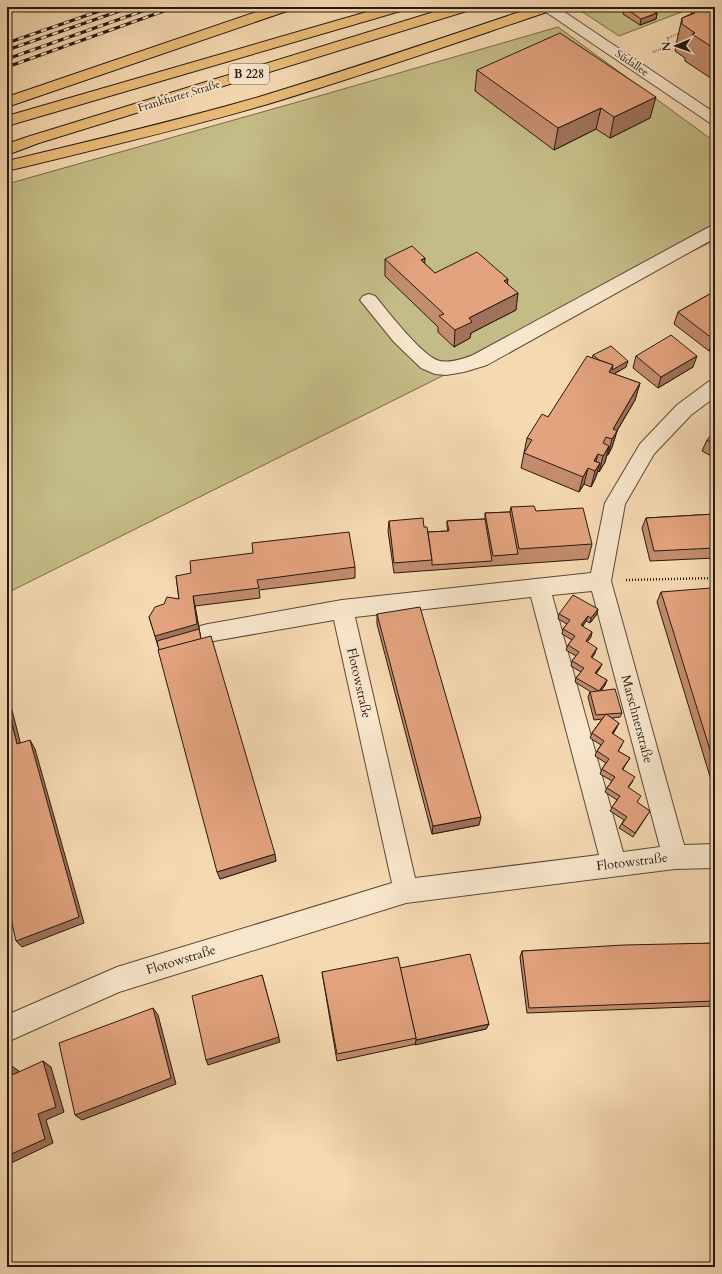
<svg xmlns="http://www.w3.org/2000/svg" width="722" height="1274" viewBox="0 0 722 1274" font-family="Cardo,serif">
<rect width="100%" height="100%" fill="#f5d9b1"/>
<filter id="stains"><feTurbulence type="fractalNoise" baseFrequency=".005" numOctaves="4"/><feColorMatrix values="0 0 0 0 .2 0 0 0 0 .09 0 0 0 0 .02 0 0 0 .5 -.17"/></filter>
<radialGradient id="worn" r=".72"><stop offset=".6" stop-color="#630" stop-opacity="0"/><stop offset="1" stop-color="#630" stop-opacity=".3"/></radialGradient>
<g fill="#c4bc86" stroke="#766a4b">
<path d="M575 7H677L684 11 619 36Z"/>
<path d="M558 27 715 142V240L7 593V184L326 94Z"/>
</g>
<g fill="none" stroke-linecap="round" stroke-linejoin="round">
<defs>
<g id="minor">
<path d="M541 7H557L715 113V125L710 123 543 10Z"/>
<path d="M715 226V238L487 365 464 372 446 375 435 374 421 368 394 342 360 300 363 296 369 294 375 296C387 310 423 358 440 361 451 363 463 359 473 355L709 227Z"/>
<path d="M715 380V397L691 415 654 454 625 504 611 581 684 845 715 844V868L675 869 406 903 119 992 7 1042V1015L117 967 392 883 334 620 208 642 200 640 197 633 200 626 208 624 342 600 591 573 605 503 640 444 677 405 708 382ZM592 591 660 847 623 852 552 595ZM531 597 599 855 415 878 355 617Z"/>
</g>
<g id="highway">
<path d="M271 7H292L290 10 7 107V97Z"/>
<path d="M384 7H406L404 10 7 126V116Z"/>
<path d="M450 7H472L470 10 39 143 7 155V144L27 137Z"/>
<path d="M534 7H555L553 10C458 42 364 75 268 104 182 129 94 150 7 171V161C91 141 176 121 259 97 351 69 443 38 534 7Z"/>
</g>
</defs>
<use href="#minor" stroke="#5a4838" stroke-width="2"/>
<use href="#highway" stroke="#271810" stroke-width="2"/>
<path stroke="#271810" stroke-width="2" stroke-dasharray="0.5 1.5" stroke-linecap="butt" d="M653 52 668 46V38L682 32"/>
<path stroke="#271810" stroke-width="2.5" stroke-dasharray="1 2" stroke-linecap="butt" d="M626 580 715 578"/>
<use href="#minor" fill="#f8e6cc" fill-rule="evenodd"/>
<use href="#highway" fill="#eabc78" fill-rule="evenodd"/>
<defs>
<g id="rail">
<path d="M7 43 111 7"/>
<path d="M7 50 131 7"/>
<path d="M7 59 154 7"/>
<path d="M7 67 175 7"/>
</g>
</defs>
<use href="#rail" stroke="#271810" stroke-width="3"/>
<use href="#rail" stroke="#f8e6cc" stroke-width="2" stroke-dasharray="6" stroke-linecap="butt"/>
</g>
<g fill="#c38c6d" stroke="#271810">
<path d="M715 7V81L685 61V58L675 51 676 45 682 18 691 14 692 11Z"/>
<path d="M625 8 657 13 656 19 640 25 623 14Z"/>
<path d="M477 70 650 118 610 138 596 129 554 150 475 91Z"/>
<path d="M425 258 424 263 435 273 508 284 516 310 471 333 470 338 454 347 438 332V327L385 276V259Z"/>
<path d="M715 291V347L709 351 674 324 678 312Z"/>
<path d="M593 355 626 367 614 374 640 383 635 400 617 431 612 447 608 455H607L605 462 599 472 598 471 595 479 591 487 584 484 579 492 521 468 527 438 548 417 592 358Z"/>
<path d="M636 356 693 367 658 388 633 368Z"/>
<path d="M715 431V458L702 451 707 440Z"/>
<path d="M511 507 536 511 592 544 588 559 394 573 388 531 389 521 424 527 428 532 448 531 447 527V521L485 519V513L510 512Z"/>
<path d="M715 514V558L650 561 642 528 646 518Z"/>
<path d="M355 567V578L259 590 260 598 195 606 201 639 276 861 220 879 157 642 149 617 179 599 176 576Z"/>
<path d="M661 592 715 600V793L657 602Z"/>
<path d="M377 614 479 825 432 834 377 624Z"/>
<path d="M559 614H597L590 623 586 621 583 626 591 637 587 642 595 653 592 658 600 668 596 674 607 680 605 685 601 691 622 713 620 717 612 718 617 727 613 734 622 745 618 751 630 758 623 769 633 781 628 788 637 803 650 811 633 837 619 828 624 820 610 811 617 800 605 792 607 788 612 781 600 774 602 769 606 763 595 756 597 751 601 745 590 738 592 733 602 719 594 720 588 697 590 692H591L575 682 576 678 581 672 571 666 572 661 576 656 566 650 568 645 572 640 562 634 563 629 567 624 558 619Z"/>
<path d="M715 943V1006L527 1013 520 957 522 951Z"/>
<path d="M400 968 489 1024 486 1029 337 1061 322 972Z"/>
</g>
<g fill="#9f7259" stroke="#271810">
<path d="M657 13 656 19 640 25 641 19Z"/>
<path d="M656 97 650 118 610 138 614 117Z"/>
<path d="M601 108 596 129 554 150 558 128Z"/>
<path d="M425 258 424 275 421 260Z"/>
<path d="M508 279 506 296 504 281Z"/>
<path d="M518 293 516 310 471 333 470 338 454 347 455 330 469 318Z"/>
<path d="M715 338V347L709 351 713 339Z"/>
<path d="M697 356 693 367 658 388 661 377Z"/>
<path d="M628 361 626 367 610 376 609 372 613 365Z"/>
<path d="M640 383 635 400 612 439 613 429Z"/>
<path d="M617 431 612 447 608 455 612 439Z"/>
<path d="M609 446 605 462 599 472 603 456Z"/>
<path d="M598 454 594 469V461Z"/>
<path d="M600 463 595 479 591 487 595 471Z"/>
<path d="M588 468 584 484 579 492 583 477Z"/>
<path d="M193 596 195 606 200 634 158 646 155 636Z"/>
<path d="M598 609 597 614 590 623 591 618Z"/>
<path d="M588 616 586 621 579 630 581 625Z"/>
<path d="M592 632 591 637 584 646 586 641Z"/>
<path d="M597 648 595 653 589 662 591 657Z"/>
<path d="M602 664 600 668 593 678 595 673Z"/>
<path d="M607 680 605 685 597 696 599 691Z"/>
<path d="M7 691 23 753 17 744 7 703Z"/>
<path d="M619 723 617 727 610 738 612 733Z"/>
<path d="M30 740 35 749 84 923 22 947 16 941Z"/>
<path d="M481 817 479 825 432 834 433 826Z"/>
<path d="M275 854 276 861 220 879 217 872Z"/>
<path d="M262 975 280 1042 208 1065 206 1060Z"/>
<path d="M153 1008 158 1015 176 1084 82 1120 75 1115Z"/>
<path d="M489 1024 486 1029 415 1045 416 1040Z"/>
<path d="M43 1061 51 1067 64 1112 46 1120 53 1143 7 1165V1156L38 1114Z"/>
<path d="M10 1065 19 1071 21 1081 12 1075Z"/>
</g>
<g fill="#e3a37f" stroke="#271810">
<path d="M628 7H648L657 13 641 19 625 8Z"/>
<path d="M701 7H715V49L692 34 695 33 682 24V18L695 13 692 11Z"/>
<path d="M560 33 656 97 614 117 601 108 558 128 477 70Z"/>
<path d="M412 246 425 258 421 260 435 273 477 252 508 279 504 281 518 293 469 318 472 322 455 330 439 316 444 314 385 259Z"/>
<path d="M715 291V338L713 339 678 312Z"/>
<path d="M671 335 697 356 661 377 636 356Z"/>
<path d="M611 346 628 361 612 370 613 365 599 360 593 355Z"/>
<path d="M587 356 613 365 609 372 640 383 613 429 617 431 612 439 606 437 603 443 609 446 603 456 598 454 594 461 600 463 595 471 588 468 583 477 524 453 532 440 527 438 542 414 548 417Z"/>
<path d="M715 431V445L707 440Z"/>
<path d="M534 506 536 511 583 508 592 544 519 549 511 507Z"/>
<path d="M510 512 518 554 493 556 485 513Z"/>
<path d="M715 514V548L654 551 646 518Z"/>
<path d="M423 518 424 527H427L432 560 394 563 389 521Z"/>
<path d="M485 519 492 561 432 565V560L428 532 449 531 447 521Z"/>
<path d="M349 532 355 567 257 580 259 588 193 596 197 624 155 636 149 617 155 607 164 604 167 597 179 599 176 576 191 573 190 561 253 553 252 543Z"/>
<path d="M711 588 715 600V766L661 592Z"/>
<path d="M573 595 598 609 591 618 588 616 581 625 592 632 586 641 597 648 591 657 602 664 595 673 607 680 599 691 576 678 584 668 572 661 579 652 568 645 575 636 563 629 570 620 559 614Z"/>
<path d="M420 607 481 817 433 826 377 614Z"/>
<path d="M199 629 201 639 159 650 157 641Z"/>
<path d="M211 636 275 854 217 872 158 650Z"/>
<path d="M615 689 622 713 596 715 590 692Z"/>
<path d="M7 703 17 744 30 740 79 917 16 941 7 901Z"/>
<path d="M606 714 619 723 612 733 624 741 618 751 630 758 622 769 635 777 628 787 641 796 637 802 650 811 635 833 622 824 627 817 612 807 620 796 607 788 615 777 602 769 609 759 597 751 604 741 592 733Z"/>
<path d="M715 943V1001L529 1008 522 951 624 945Z"/>
<path d="M470 954 489 1024 416 1040V1038L400 968Z"/>
<path d="M398 957 416 1038 337 1054 322 972Z"/>
<path d="M262 975 279 1037 206 1060 192 996Z"/>
<path d="M153 1008 171 1078 75 1115 59 1043Z"/>
<path d="M43 1061 56 1107 38 1114 45 1139 7 1156V1066L10 1065 12 1075Z"/>
</g>
<g text-anchor="middle" dominant-baseline="central" stroke-width="4" stroke-linejoin="round" paint-order="stroke">
<g font-size="11" fill="#271810" stroke="#f8e6cc">
<text transform="translate(632 63) rotate(34)">Südallee</text>
<text transform="translate(179 96) rotate(-17)">Frankfurter Straße</text>
</g>
<rect fill="#f8e6cc" stroke="#665648" stroke-width="1" x="229" y="64" width="40" height="20" rx="3"/>
<g font-size="12" font-weight="bold" fill="#271810">
<text x="249" y="74">B 228</text>
</g>
<g font-size="13" fill="#271810" stroke="#f8e6cc">
<text transform="translate(359 683) rotate(77)">Flotowstraße</text>
<text transform="translate(637 719) rotate(75)">Marschnerstraße</text>
<text transform="translate(632 862) rotate(-7)">Flotowstraße</text>
<text transform="translate(181 960) rotate(-17)">Flotowstraße</text>
</g>
</g>
<rect width="722" height="1274" fill="none" stroke="#f5d9b1" stroke-width="24"/>
<rect x="8" y="8" width="706" height="1258" fill="none" stroke="#271810" stroke-width="2"/>
<rect x="12" y="12" width="698" height="1250" fill="none" stroke="#271810"/>
<g transform="translate(676 46) rotate(268)" stroke="#f8e6cc" stroke-width="3" paint-order="stroke">
<path d="M0-3L7 15L0 10L-7 15Z" fill="#271810"/>
<text y="-6" font-size="11" font-weight="bold" text-anchor="middle" fill="#271810">N</text>
</g>
<rect width="100%" height="100%" filter="url(#stains)"/>
<rect width="100%" height="100%" fill="url(#worn)"/>
</svg>
